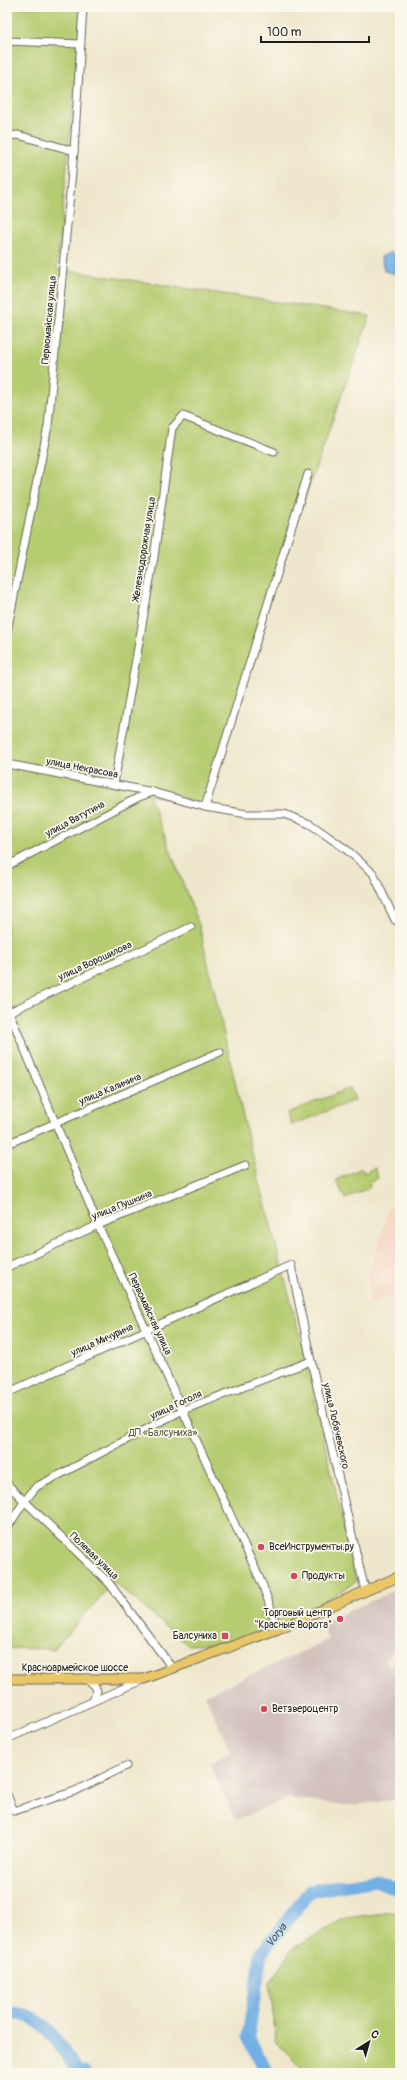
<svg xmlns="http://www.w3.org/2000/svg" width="407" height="2080" viewBox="0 0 407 2080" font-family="Pangolin,sans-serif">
<rect width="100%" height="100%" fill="#fbf7ec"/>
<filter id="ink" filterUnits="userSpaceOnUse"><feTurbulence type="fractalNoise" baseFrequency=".025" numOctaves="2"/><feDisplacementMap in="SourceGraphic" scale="8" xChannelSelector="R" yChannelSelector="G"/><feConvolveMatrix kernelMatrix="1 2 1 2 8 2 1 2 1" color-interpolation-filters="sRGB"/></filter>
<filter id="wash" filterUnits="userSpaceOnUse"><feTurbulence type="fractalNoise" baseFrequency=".012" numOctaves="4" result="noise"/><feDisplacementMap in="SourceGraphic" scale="16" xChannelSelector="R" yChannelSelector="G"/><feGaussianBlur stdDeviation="0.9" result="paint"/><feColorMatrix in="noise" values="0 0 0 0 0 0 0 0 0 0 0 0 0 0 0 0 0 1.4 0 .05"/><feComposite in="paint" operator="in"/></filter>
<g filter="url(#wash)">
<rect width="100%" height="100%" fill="#efe7cc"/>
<path fill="#f5d3c1" d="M389 1207 400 1211V1293L370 1304 368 1278Z"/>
<path fill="#d1c0bc" d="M400 1588V1642L385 1662 390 1668 400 1654V1677L391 1670 400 1684V1799L345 1806 289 1798 236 1820 209 1763 231 1753 205 1695 328 1640 322 1623Z"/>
<g fill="#b6cc71" stroke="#697446">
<path d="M7 7H82L57 269 370 316 273 587 207 804 149 795 199 925 248 1138 307 1363 356 1582 278 1629 241 1643 188 1645 114 1582 54 1649 7 1648Z"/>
<path d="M350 1088 355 1100 292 1125 287 1113Z"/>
<path d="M362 1168 364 1173 374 1168 378 1178 369 1183 370 1187 345 1199 336 1180Z"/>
<path d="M392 1912 400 1915V2073H307L276 2042 270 1983 291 1950 345 1918Z"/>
</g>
<path fill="#72afe4" stroke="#476680" d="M390 252 398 257 400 256V275L384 271 381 257Z"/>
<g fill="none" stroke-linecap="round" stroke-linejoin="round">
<g stroke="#72afe4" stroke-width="13">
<path d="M7 2013C43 2011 60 2045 77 2071L84 2073"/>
<path id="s1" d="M267 2073 248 2037 261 1954 310 1891 375 1880 400 1890"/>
</g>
</g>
</g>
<g filter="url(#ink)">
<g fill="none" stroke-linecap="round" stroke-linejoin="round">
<defs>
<g id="minor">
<path d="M7 41 81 44"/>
<path d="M7 136 18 135 74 151"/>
<path d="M7 631 48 426 74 151 83 7"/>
<path d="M7 764 153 792 205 807 247 814H284L292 817 310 824 326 835 347 850 373 873 395 920 400 922"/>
<path d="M114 784 154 557 172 428 183 416 274 452"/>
<path d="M205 807 308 474"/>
<path d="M7 866 139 797 153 792"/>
<path d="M7 1007 98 1225 263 1586 278 1629"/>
<path d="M7 1013 191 927"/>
<path d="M7 1144 220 1052"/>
<path d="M7 1267 98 1225 246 1165"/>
<path d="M7 1393 291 1265 311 1361 365 1590"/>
<path d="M7 1484 109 1583 173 1669"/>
<path d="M7 1528 24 1502 36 1487 183 1410 311 1361"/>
<path d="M86 1678 95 1686 97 1691 93 1700"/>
<path d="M7 1739 142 1680"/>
<path d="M7 1795 14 1811 75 1791 126 1766"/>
</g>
<path id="major" d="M7 1679H144L278 1629 400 1576"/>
</defs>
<use href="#minor" stroke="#66635a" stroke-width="9"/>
<use href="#major" stroke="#66635a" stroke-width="11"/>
<use href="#minor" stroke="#fff" stroke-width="7"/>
<use href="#major" stroke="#e9c769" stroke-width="9"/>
</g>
</g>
<g fill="#d1495b" stroke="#fbf7ec" stroke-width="1.5">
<circle cx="261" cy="1547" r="4"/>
<circle cx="294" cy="1576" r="4"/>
<circle cx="340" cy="1619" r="4"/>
<rect x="221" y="1632" width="8" height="8" rx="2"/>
<circle cx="264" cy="1709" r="4"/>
</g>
<g text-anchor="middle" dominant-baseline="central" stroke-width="3.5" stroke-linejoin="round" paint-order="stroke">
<g font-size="10" fill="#1c1c1c" stroke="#fbf7ec">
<text transform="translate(49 320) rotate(-85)">Первомайская улица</text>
<text transform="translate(144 549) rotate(-81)">Железнодорожная улица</text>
<text transform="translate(82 768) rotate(11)">улица Некрасова</text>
<text transform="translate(75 819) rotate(-28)">улица Ватутина</text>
<text transform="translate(95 961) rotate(-25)">улица Ворошилова</text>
<text transform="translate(110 1089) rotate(-23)">улица Калинина</text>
<text transform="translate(122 1205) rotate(-22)">улица Пушкина</text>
<text transform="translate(150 1314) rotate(65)">Первомайская улица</text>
<text transform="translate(102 1340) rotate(-24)">улица Мичурина</text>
<text transform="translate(176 1405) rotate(-25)">улица Гоголя</text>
<text transform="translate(336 1426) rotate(77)">улица Лобачевского</text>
<text transform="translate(94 1556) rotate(44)">Полевая улица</text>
<text x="75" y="1668">Красноармейское шоссе</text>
</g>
<g font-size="10" fill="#525a3a" stroke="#fbf7ec">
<text x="163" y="1433">ДП «Балсуниха»</text>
</g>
<g font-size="10" fill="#1c1c1c" stroke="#fbf7ec" text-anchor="start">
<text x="269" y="1547">ВсеИнструменты.ру</text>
<text x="302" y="1576">Продукты</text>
<text x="332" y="1613" text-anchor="end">Торговый центр<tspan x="332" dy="12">"Красные Ворота"</tspan></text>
<text x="217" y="1636" text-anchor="end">Балсуниха</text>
<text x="272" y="1709">Ветзвероцентр</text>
</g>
<g font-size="11" font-style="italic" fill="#3e576c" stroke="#fbf7ec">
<text stroke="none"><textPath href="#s1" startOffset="149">Vorya</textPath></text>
</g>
</g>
<rect width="407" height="2080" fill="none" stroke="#fbf7ec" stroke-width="24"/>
<g transform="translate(369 2042) rotate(37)" stroke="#fbf7ec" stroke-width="3" paint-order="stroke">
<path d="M0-3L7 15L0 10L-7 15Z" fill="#1c1c1c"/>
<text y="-6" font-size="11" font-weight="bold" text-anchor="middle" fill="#1c1c1c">С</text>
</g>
<path d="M261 36v6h108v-6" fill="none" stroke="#1c1c1c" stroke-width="2"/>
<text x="267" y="36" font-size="12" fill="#1c1c1c" stroke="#fbf7ec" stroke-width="3" paint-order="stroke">100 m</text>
</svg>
